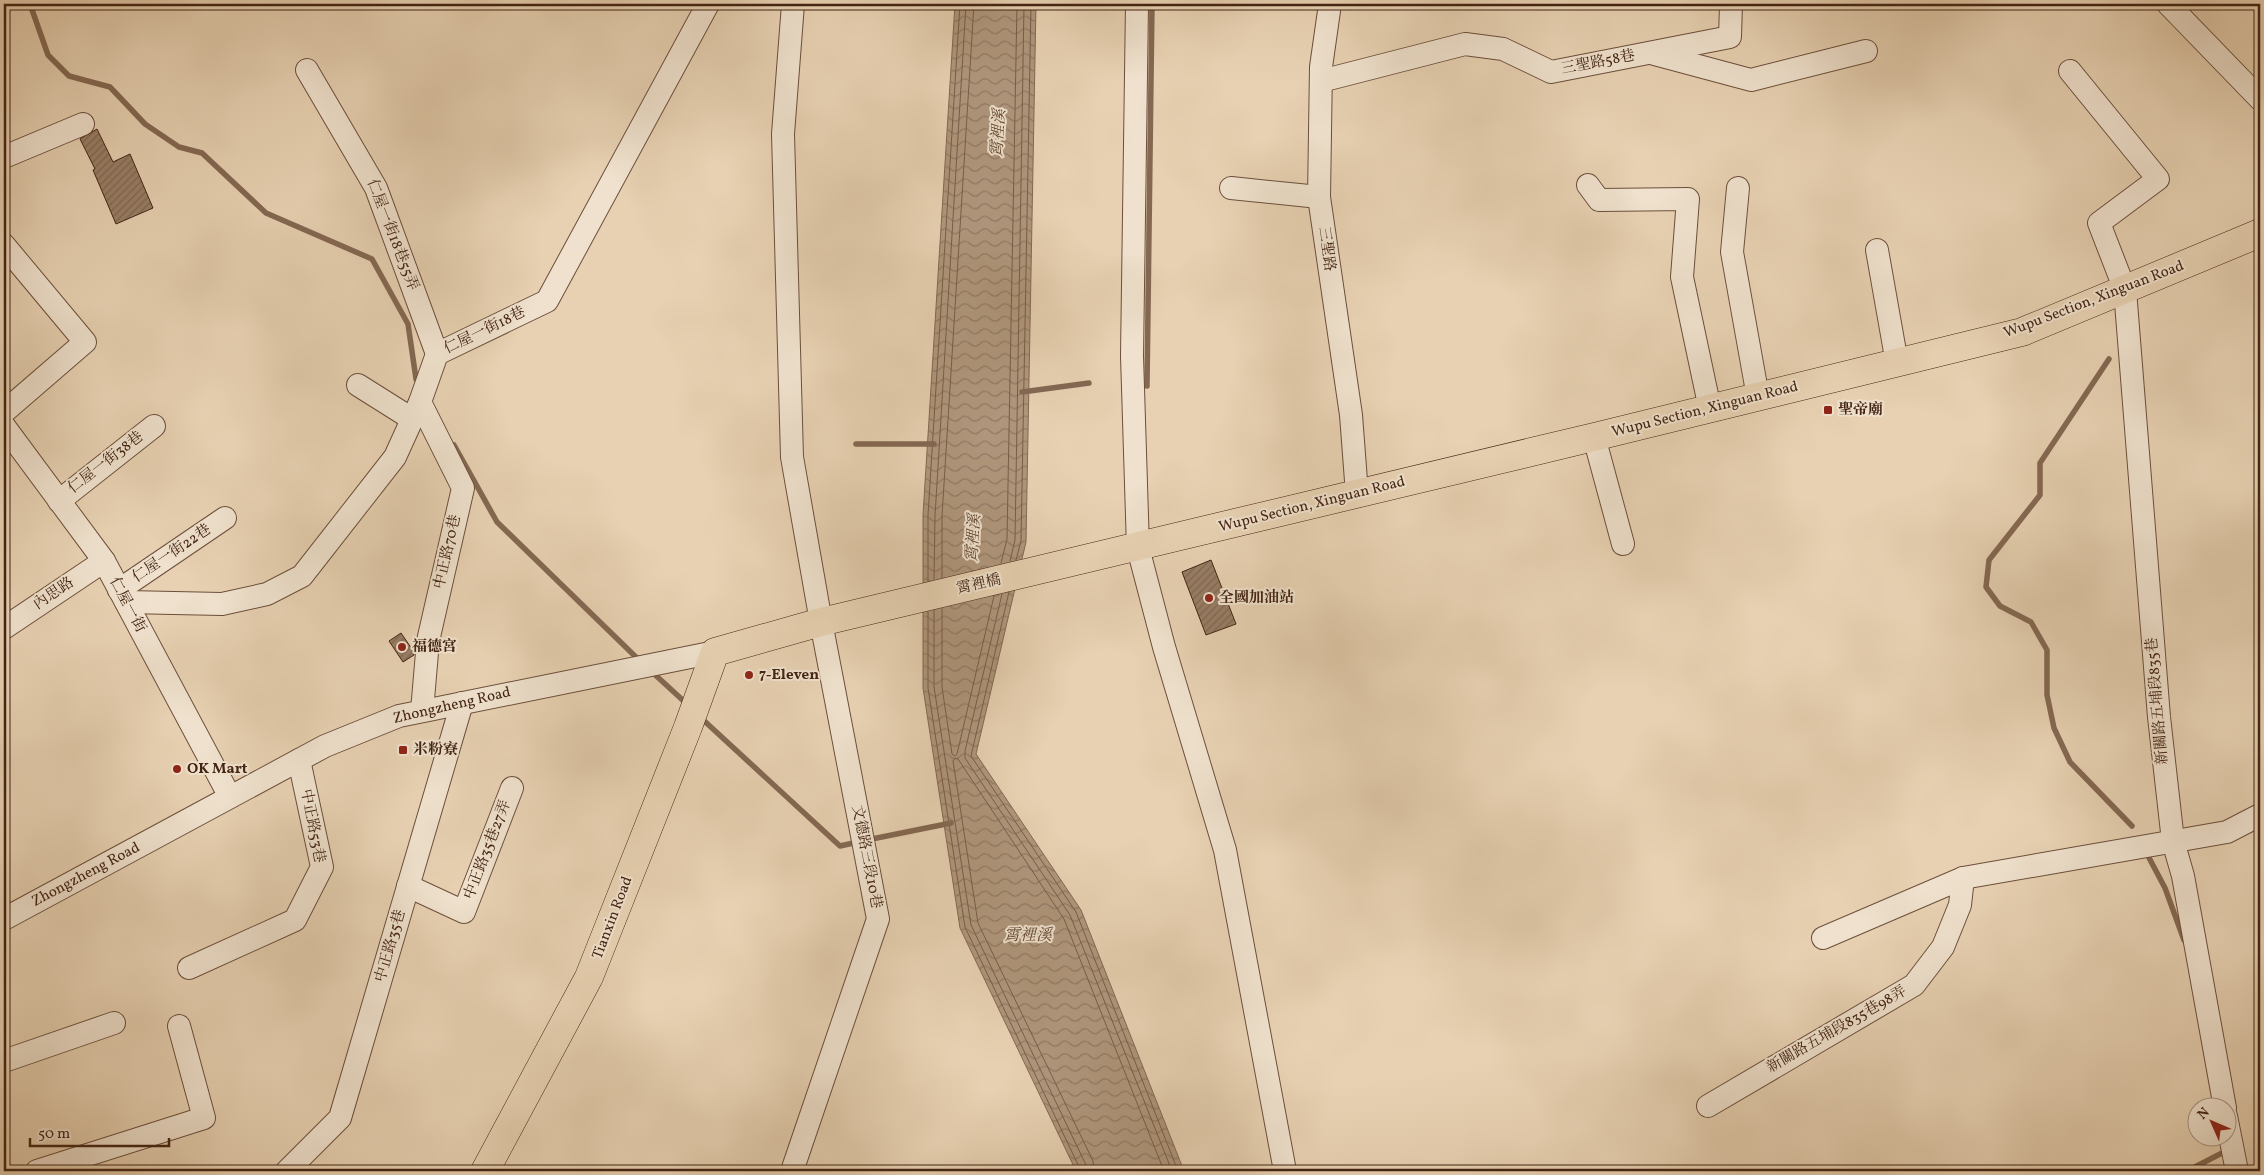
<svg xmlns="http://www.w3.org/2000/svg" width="2264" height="1175" viewBox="0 0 2264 1175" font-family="Vollkorn,'Noto Serif TC',serif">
<defs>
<pattern id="water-waves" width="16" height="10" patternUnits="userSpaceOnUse" patternTransform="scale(1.25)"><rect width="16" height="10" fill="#af967c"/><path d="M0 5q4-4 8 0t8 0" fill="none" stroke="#907a64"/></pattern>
<pattern id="building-hatch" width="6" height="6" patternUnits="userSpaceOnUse" patternTransform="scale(1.25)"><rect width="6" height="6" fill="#987e66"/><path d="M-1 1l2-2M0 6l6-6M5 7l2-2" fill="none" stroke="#7e6753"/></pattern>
</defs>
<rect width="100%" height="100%" fill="#e7d1b2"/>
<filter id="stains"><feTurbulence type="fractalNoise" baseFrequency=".004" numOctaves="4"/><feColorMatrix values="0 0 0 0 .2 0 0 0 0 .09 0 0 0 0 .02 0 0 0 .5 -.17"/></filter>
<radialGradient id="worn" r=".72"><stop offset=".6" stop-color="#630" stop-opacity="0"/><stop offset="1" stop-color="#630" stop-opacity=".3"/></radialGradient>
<path fill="url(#water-waves)" stroke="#846852" d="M955 4H1036L1026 542 976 754 1081 910 1184 1171H1076L960 928 923 688V515Z"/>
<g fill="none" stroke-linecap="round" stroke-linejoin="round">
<g stroke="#795d48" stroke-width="1">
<path d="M1016 560 1021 541 1031 4"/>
<path d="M1010 561 1015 540 1024 4"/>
<path d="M1001 563 1007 539 1017 4"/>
<path d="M942 578V516L974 4"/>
<path d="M934 579 935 516 966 4"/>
<path d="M928 581V515L960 4"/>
<path d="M1009 592 971 756 1076 912 1178 1171"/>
<path d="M1002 594 965 751V758L1070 915 1172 1171"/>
<path d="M942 608V687L952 754 955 756 957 754 994 596"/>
<path d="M934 610V687L971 925 1086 1165 1087 1171"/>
<path d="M928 612V688L965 927 1081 1171"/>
<path d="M1094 1171 1093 1161 978 923 953 761 955 758 958 759 1064 919 1164 1171"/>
</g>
<g stroke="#846852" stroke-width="5.5">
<path d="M30 4 48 55 69 76 110 87 145 124 179 147 202 153 266 213 372 259 408 324 416 379 419 385"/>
<path d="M2109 359 2040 463V495L1989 560 1986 587 2000 606 2031 622 2047 650V695L2054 728 2070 762 2132 826"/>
<path d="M1147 386 1152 4"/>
<path d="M1022 392 1089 383"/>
<path d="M856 444H934"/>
<path d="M454 445 497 522 640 661"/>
<path d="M651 671 688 705"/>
<path d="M700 717 840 846 858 842"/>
<path d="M867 840 951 823"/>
<path d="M2146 852 2165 888 2184 940"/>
<path d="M2187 1171 2224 1152 2223 1147"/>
</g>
</g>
<g fill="url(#building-hatch)" stroke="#432413">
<path d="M97 129 113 162 130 154 153 208 116 224 93 170 95 169 80 139Z"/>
<path d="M1211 560 1236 624 1206 635 1182 572Z"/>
<path d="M401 633 414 652V655L403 662 389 641Z"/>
</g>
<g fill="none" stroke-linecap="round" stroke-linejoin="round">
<defs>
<g id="minor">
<path d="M1137 4 1132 356 1138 548 1164 647 1225 850 1285 1171"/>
<path d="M1330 4 1321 67 1319 197 1351 415 1357 494"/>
<path d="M2168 4 2260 99"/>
<path d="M1654 54 1751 80 1866 51"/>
<path d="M307 70 376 188 437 354"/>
<path d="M2070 71 2158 179 2099 223 2125 290 2159 717 2173 841 2183 876 2225 1108"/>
<path d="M1321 81 1465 44 1503 49 1551 72 1730 37 1731 4"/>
<path d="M4 157 83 124"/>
<path d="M1588 185 1599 200 1688 199 1682 277 1710 409"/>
<path d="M1231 188 1319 197"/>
<path d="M1738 188 1732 252 1758 397"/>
<path d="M4 245 85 342 4 412"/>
<path d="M1877 250 1897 363"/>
<path d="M358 385 412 419"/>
<path d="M420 402 463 488 428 641 422 711"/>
<path d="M4 426 104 561 230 797"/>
<path d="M1594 437 1623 544"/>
<path d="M59 501 154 426"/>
<path d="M119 590 225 518"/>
<path d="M126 602 222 604 267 594 302 576 395 457 420 402 437 354 547 301 708 4"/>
<path d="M4 628 104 561"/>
<path d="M408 886 464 912 512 788"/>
<path d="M4 919 325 746 399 716 715 652"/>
<path d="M1823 938 1963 878 2227 832 2260 815"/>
<path d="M189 968 295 920 322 867 299 760"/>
<path d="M4 1061 114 1023"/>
<path d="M1708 1106 1914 985 1943 947 1960 905 1963 878"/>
<path d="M2226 1116 2237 1171"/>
<path d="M37 1171 204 1118 179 1026"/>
<path d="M287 1171 340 1118 462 703"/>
<path d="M792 1171 878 919 821 622 792 457 783 134 793 4"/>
</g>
<path id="major" d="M485 1171 589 977 688 727 715 652 821 622 1594 437 2022 332 2260 233"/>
</defs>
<use href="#minor" stroke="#6c4f3b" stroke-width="24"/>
<use href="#major" stroke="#432413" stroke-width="29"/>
<use href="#minor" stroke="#efe1cd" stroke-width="22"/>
<use href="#major" stroke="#e7d1b2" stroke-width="28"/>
</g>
<g fill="#8f2418" stroke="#efe1cd" stroke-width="2">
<rect x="1823" y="405" width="10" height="10" rx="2.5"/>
<circle cx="1209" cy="598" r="5"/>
<circle cx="402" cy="647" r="5"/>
<circle cx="749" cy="675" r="5"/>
<rect x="398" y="745" width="10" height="10" rx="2.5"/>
<circle cx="177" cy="769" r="5"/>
</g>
<g text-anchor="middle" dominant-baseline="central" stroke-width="4" stroke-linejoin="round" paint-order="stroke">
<g font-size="15" fill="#432413" stroke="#efe1cd">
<text transform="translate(1598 63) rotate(-11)">三聖路58巷</text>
<text transform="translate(392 235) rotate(69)">仁屋一街18巷55弄</text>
<text transform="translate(1326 249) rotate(82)">三聖路</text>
<text transform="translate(2094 300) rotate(-21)">Wupu Section, Xinguan Road</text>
<text transform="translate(485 331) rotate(-26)">仁屋一街18巷</text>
<text transform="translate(1705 410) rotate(-14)">Wupu Section, Xinguan Road</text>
<text transform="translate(106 463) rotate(-38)">仁屋一街38巷</text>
<text transform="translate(1312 505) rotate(-14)">Wupu Section, Xinguan Road</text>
<text transform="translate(448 552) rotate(-77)">中正路70巷</text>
<text transform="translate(172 554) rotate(-34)">仁屋一街22巷</text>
<text transform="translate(979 585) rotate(-13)">霄裡橋</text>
<text transform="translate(54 594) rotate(-34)">內思路</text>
<text transform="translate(127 605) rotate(62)">仁屋一街</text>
<text transform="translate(2158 701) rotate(-95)">新關路五埔段835巷</text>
<text transform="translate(452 706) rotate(-13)">Zhongzheng Road</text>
<text transform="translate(312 826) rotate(79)">中正路53巷</text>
<text transform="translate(488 850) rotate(-69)">中正路35巷27弄</text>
<text transform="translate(866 857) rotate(79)">文德路三段10巷</text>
<text transform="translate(86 875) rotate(-28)">Zhongzheng Road</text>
<text transform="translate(613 918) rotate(-69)">Tianxin Road</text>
<text transform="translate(391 946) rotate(-74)">中正路35巷</text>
<text transform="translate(1837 1030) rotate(-30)">新關路五埔段835巷98弄</text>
</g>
<g font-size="15" font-weight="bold" fill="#432413" stroke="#efe1cd" text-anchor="start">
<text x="1838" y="410">聖帝廟</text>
<text x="1219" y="598">全國加油站</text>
<text x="412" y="647">福德宮</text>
<text x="759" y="675">7-Eleven</text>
<text x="413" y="750">米粉寮</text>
<text x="187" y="769">OK Mart</text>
</g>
<g font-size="16" font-style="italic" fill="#634632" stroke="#efe1cd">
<text transform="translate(999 133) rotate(-86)">霄裡溪</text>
<text transform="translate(974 538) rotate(-86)">霄裡溪</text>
<text x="1028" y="936">霄裡溪</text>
</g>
</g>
<rect width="2264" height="1175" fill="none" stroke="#e7d1b2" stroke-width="20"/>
<rect x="5" y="5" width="2254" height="1165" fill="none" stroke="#432413" stroke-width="2.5"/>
<rect x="10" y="10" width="2244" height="1155" fill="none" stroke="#432413"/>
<g transform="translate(2212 1122) rotate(315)"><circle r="24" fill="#efe1cd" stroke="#aa9583"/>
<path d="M0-4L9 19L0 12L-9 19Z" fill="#8f2418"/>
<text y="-8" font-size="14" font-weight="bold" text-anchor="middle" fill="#432413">N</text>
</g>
<path d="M30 1138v8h139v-8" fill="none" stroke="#432413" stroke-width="2.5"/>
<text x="38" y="1138" font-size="15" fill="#432413" stroke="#efe1cd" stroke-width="4" paint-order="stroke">50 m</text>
<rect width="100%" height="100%" filter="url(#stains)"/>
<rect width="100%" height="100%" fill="url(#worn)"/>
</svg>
